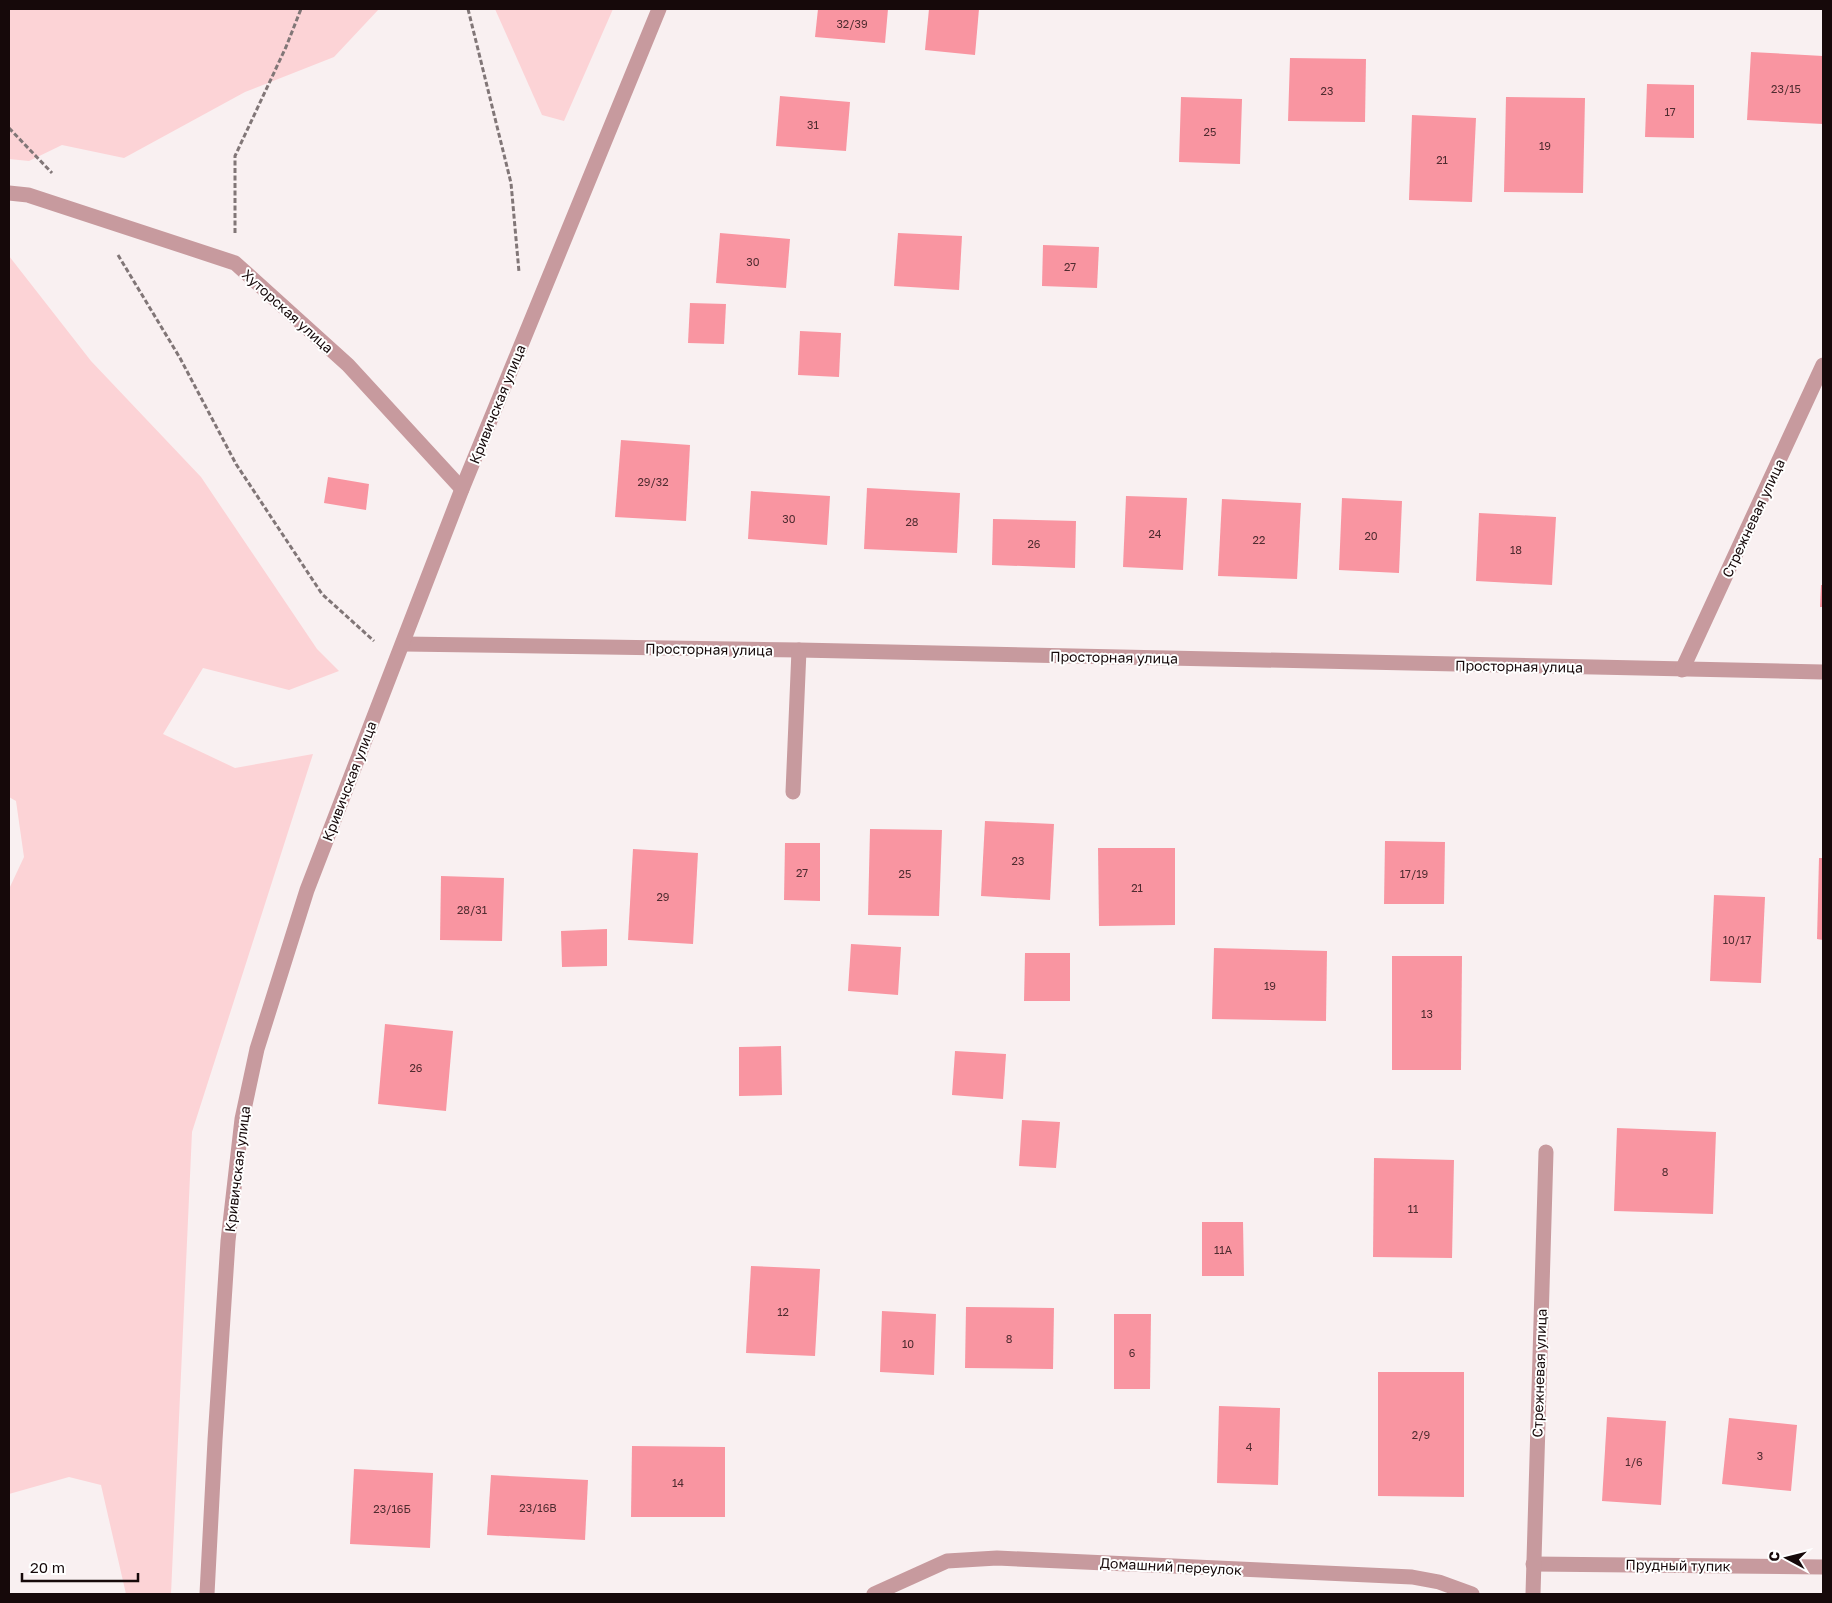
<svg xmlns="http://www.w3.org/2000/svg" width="1832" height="1603" viewBox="0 0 1832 1603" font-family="'Golos Text',sans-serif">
<rect width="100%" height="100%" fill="#f9f0f1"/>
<g fill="#fcd3d6">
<path d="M9 9H379L334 57 245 92 124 158 62 145 29 161 9 159Z"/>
<path d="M495 9H613L564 121 542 115Z"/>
<path d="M9 256 91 361 201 477 317 649 339 671 289 690 203 668 163 734 235 768 313 754 192 1132 171 1594H126L101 1485 69 1477 9 1494V889L24 857 16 801 9 797Z"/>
</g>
<g fill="#f995a1">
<path d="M818 9H888L885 43 815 37Z"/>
<path d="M929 9H979L975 55 925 50Z"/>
<path d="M1751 52 1823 56V124L1747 120Z"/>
<path d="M1290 58 1366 59 1365 122 1288 121Z"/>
<path d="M1647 84 1694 85V138L1645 137Z"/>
<path d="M780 96 850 102 846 151 776 146Z"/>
<path d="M1181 97 1242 99 1240 164 1179 162Z"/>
<path d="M1506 97 1585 98 1583 193 1504 192Z"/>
<path d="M1412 115 1476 118 1472 202 1409 200Z"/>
<path d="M720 233 790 239 786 288 716 283Z"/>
<path d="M898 233 962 236 959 290 894 286Z"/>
<path d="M1043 245 1099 247 1097 288 1042 286Z"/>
<path d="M690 303 726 304 724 344 688 343Z"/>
<path d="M800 331 841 333 839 377 798 375Z"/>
<path d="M621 440 690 445 686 521 615 517Z"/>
<path d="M328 477 369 484 366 510 324 503Z"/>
<path d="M867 488 960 493 957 553 864 549Z"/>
<path d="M751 491 830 496 827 545 748 539Z"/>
<path d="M1126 496 1187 498 1183 570 1123 567Z"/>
<path d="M1342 498 1402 501 1399 573 1339 570Z"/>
<path d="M1222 499 1301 503 1297 579 1218 576Z"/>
<path d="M1479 513 1556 517 1552 585 1476 581Z"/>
<path d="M993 519 1076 521 1075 568 992 565Z"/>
<path d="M1821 585H1823V607H1820Z"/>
<path d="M985 821 1054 824 1050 900 981 896Z"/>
<path d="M870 829 942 830 939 916 868 915Z"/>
<path d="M1385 841 1445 842 1444 904H1384Z"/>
<path d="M785 843H820V901L784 900Z"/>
<path d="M1098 848H1175V925L1099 926Z"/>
<path d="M633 849 698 853 693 944 628 940Z"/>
<path d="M1819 858H1823V940L1817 939Z"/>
<path d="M441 876 504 878 502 941 440 940Z"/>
<path d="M1714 895 1765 897 1761 983 1710 981Z"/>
<path d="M607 929V966L562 967 561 931Z"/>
<path d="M851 944 901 947 898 995 848 991Z"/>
<path d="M1214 948 1327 951 1326 1021 1212 1019Z"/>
<path d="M1025 953H1070V1001H1024Z"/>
<path d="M1392 956H1462L1461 1070H1392Z"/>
<path d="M385 1024 453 1031 446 1111 378 1104Z"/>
<path d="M781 1046 782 1095 739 1096V1047Z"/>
<path d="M955 1051 1006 1054 1003 1099 952 1095Z"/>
<path d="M1022 1120 1060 1122 1056 1168 1019 1166Z"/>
<path d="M1617 1128 1716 1132 1713 1214 1614 1211Z"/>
<path d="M1374 1158 1454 1160 1452 1258 1373 1257Z"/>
<path d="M1202 1222H1243L1244 1276H1202Z"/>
<path d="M751 1266 820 1269 815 1356 746 1353Z"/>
<path d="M966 1307 1054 1308 1053 1369 965 1368Z"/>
<path d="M882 1311 936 1314 934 1375 880 1372Z"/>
<path d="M1114 1314H1151L1150 1389H1114Z"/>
<path d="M1378 1372H1464V1497L1378 1496Z"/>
<path d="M1219 1406 1280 1408 1278 1485 1217 1483Z"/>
<path d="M1607 1417 1666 1421 1661 1505 1602 1501Z"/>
<path d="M1729 1418 1797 1425 1791 1491 1722 1484Z"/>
<path d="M632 1446 725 1447V1517H631Z"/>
<path d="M354 1469 433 1473 430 1548 350 1544Z"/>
<path d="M491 1475 588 1480 585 1540 487 1535Z"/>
</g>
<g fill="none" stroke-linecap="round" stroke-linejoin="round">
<g stroke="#817677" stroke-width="3" stroke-dasharray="5 2.5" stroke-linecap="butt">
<path d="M468 9 511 183 519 272"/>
<path d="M9 128 52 173"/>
<path d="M235 233V156L286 47 301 9"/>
<path d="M118 255 180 358 236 464 322 594 374 641"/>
</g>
<g stroke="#c79a9e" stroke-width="15">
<path d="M9 193 28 195 235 263 348 365 462 489"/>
<path d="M404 644 799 650 1823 672"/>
<path d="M1682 670 1823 365"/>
<path d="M793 792 799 650"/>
<path d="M1533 1564 1823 1567"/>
<path d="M207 1594 215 1440 228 1241 242 1119 257 1049 307 890 462 489 659 9"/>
<path d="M874 1594 947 1561 997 1558 1412 1577 1439 1582 1472 1594"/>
<path d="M1533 1594 1546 1152"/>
</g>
</g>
<g text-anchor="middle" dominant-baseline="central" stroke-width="4" stroke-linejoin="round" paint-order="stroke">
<g font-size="11" fill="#4f2c30">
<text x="852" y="23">32/39</text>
<text x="1786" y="88">23/15</text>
<text x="1327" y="90">23</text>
<text x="1670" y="111">17</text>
<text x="813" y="124">31</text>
<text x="1210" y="131">25</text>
<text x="1545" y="145">19</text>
<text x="1442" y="159">21</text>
<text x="753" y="261">30</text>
<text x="1070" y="266">27</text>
<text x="653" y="481">29/32</text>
<text x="789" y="518">30</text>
<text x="912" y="521">28</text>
<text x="1155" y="533">24</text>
<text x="1371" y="535">20</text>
<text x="1259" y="539">22</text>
<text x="1034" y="543">26</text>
<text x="1516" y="549">18</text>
<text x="1018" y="860">23</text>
<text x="802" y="872">27</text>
<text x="905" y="873">25</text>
<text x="1414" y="873">17/19</text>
<text x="1137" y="887">21</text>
<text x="663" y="896">29</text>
<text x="472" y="909">28/31</text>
<text x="1737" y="939">10/17</text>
<text x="1270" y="985">19</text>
<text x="1427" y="1013">13</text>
<text x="416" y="1067">26</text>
<text x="1665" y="1171">8</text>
<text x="1413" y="1208">11</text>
<text x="1223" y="1249">11А</text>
<text x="783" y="1311">12</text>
<text x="1009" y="1338">8</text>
<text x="908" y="1343">10</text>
<text x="1132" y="1352">6</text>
<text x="1421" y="1434">2/9</text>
<text x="1249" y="1446">4</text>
<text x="1760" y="1455">3</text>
<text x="1634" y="1461">1/6</text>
<text x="678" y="1482">14</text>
<text x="538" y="1507">23/16В</text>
<text x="392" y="1508">23/16Б</text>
</g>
<g font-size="14" fill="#16090a" stroke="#fff">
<text transform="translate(288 311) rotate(42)">Хуторская улица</text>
<text transform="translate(497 404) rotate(-68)">Кривичская улица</text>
<text transform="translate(1753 518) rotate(-65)">Стрежневая улица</text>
<text transform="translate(709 649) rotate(1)">Просторная улица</text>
<text transform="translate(1114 657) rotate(1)">Просторная улица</text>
<text transform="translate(1519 666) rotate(1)">Просторная улица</text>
<text transform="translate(349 781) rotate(-69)">Кривичская улица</text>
<text transform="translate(237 1169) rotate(-83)">Кривичская улица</text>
<text transform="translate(1539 1373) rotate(-88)">Стрежневая улица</text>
<text transform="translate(1678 1565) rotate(1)">Прудный тупик</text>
<text transform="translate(1171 1566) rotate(3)">Домашний переулок</text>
</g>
</g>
<rect width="1832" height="1603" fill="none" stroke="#16090a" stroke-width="20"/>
<g transform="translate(1787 1558) rotate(277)" stroke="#ffffff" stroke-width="4" paint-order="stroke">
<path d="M0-4L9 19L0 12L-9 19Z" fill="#16090a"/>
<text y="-8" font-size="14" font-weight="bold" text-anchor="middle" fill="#16090a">С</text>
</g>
<path d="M22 1573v8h116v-8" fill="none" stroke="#16090a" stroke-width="2.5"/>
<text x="30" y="1573" font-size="15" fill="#16090a" stroke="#ffffff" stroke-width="4" paint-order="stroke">20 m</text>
</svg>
